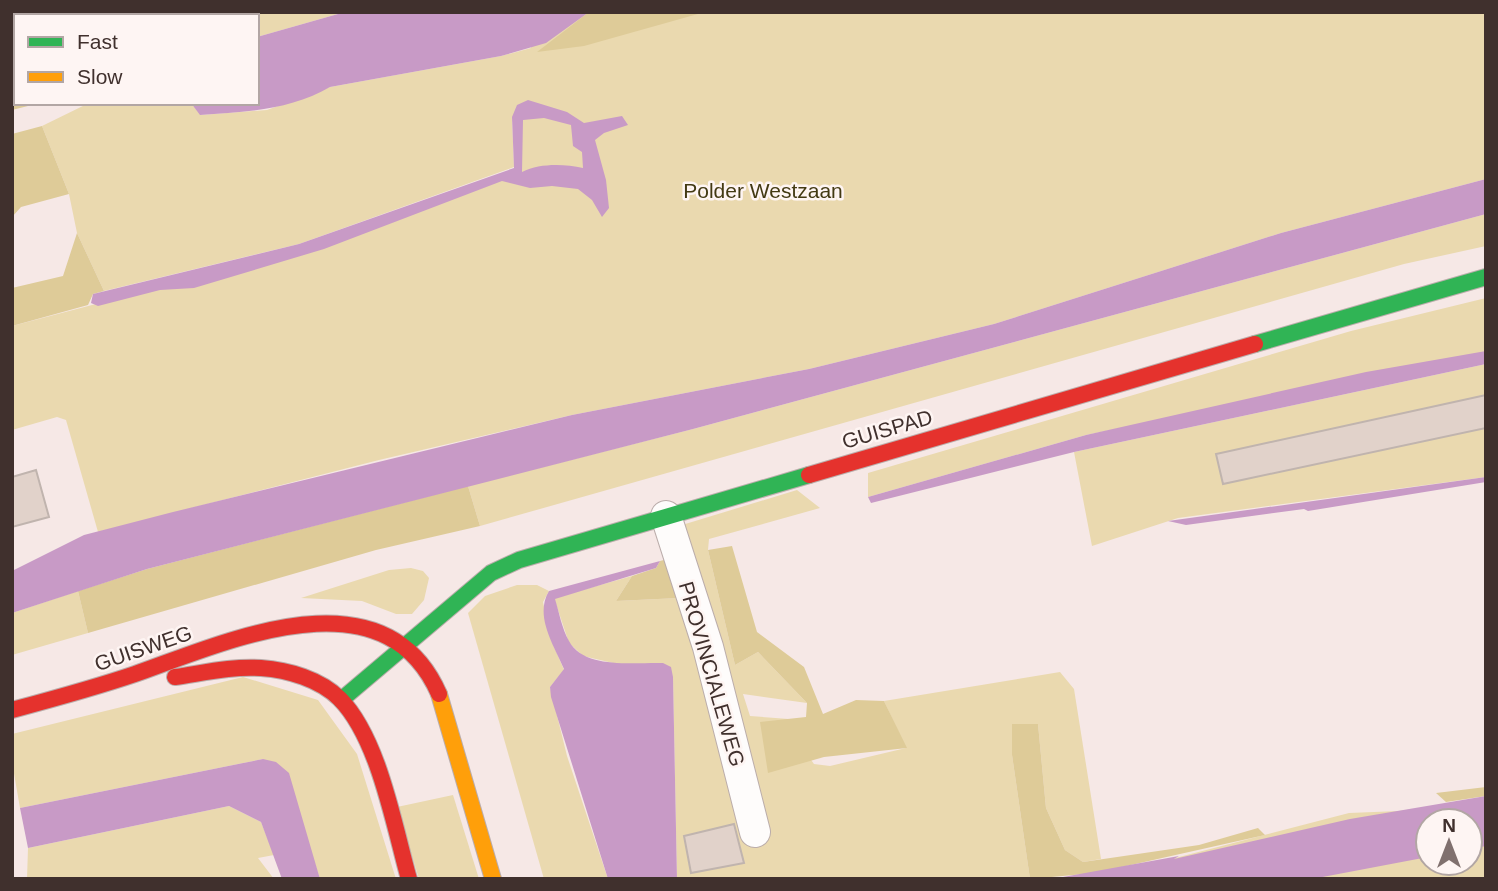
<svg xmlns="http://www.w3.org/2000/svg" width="1498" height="891" viewBox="0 0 1498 891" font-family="Helvetica,sans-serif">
<rect width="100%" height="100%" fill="#f6e8e6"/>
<g fill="#ead9af" fill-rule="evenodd">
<path d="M105 12H345L257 37V16H106Z"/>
<path d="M519 12H1486V179L1281 233 994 324 809 369 572 415 379 460 98 532 66 420 57 417 12 430V326L252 263 522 172 512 117 514 167 299 244 104 291 77 233 69 194 42 126 89 103H191L201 115 267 110 330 87 501 56 531 48Z"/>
<path d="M1486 214V246L1404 264 480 526 468 486 693 429Z"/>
<path d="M1486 298V354L1086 435 868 497V473L1351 331Z"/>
<path d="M1486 364V477L1178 518 1092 546 1074 452Z"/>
<path d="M797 490 820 508 709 539 708 550 735 665 758 652 807 703 743 694 750 716 802 720 809 757 814 764 830 766 906 748 884 701 1060 672 1074 689 1101 859 1083 862 1065 850 1046 808 1038 724H1013L1012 755 1030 879H677L673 677 583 656 569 643 554 598 632 576 616 601 679 598 682 525Z"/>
<path d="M411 568 423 571 429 578 424 600 412 614H396L362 601 301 598 389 570Z"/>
<path d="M517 585H537L549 591 543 602 550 637 564 670 550 687 567 756 608 879H544L468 613 485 596Z"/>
<path d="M78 591 88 633 12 655V613Z"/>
<path d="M243 677 318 700 357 754 396 879H320L308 843 263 759 20 808 12 762V734Z"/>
<path d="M453 795 479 879H419L397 807Z"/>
<path d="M1486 800V879H1094L1349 813 1399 811ZM1428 821H1470V863H1428Z"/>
<path d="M229 806 261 822 274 855 258 858 274 879H27L28 848Z"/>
</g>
<g fill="#decb98">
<path d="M589 12H705L584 46 537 52Z"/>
<path d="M12 33 16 39V103L36 104 12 110Z"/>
<path d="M42 126 69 194 21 207 12 217V134Z"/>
<path d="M77 233 104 291 93 294 88 305 12 326V288L63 276Z"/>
<path d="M468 486 480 526 376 550 88 633 78 591 147 569Z"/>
<path d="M732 546 757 632 804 667 823 714 856 700 884 701 907 748 824 757 768 773 760 722 806 717 807 703 758 652 735 665 708 550Z"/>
<path d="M675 557 679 598 616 601 632 576 656 568 660 561Z"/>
<path d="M1012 724H1038L1046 808 1065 850 1083 862 1199 845 1258 828 1265 835 1095 873 1030 879 1012 755Z"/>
<path d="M1486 787V796L1446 802 1436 793Z"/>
</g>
<g fill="#c89ac6" fill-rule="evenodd">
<path d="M345 12H589L546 43 501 56 330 87C291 110 245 112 200 115L191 103H257V37Z"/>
<path d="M528 100 567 112 584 123 622 116 628 125 604 133 595 140 606 180 609 208 602 217 592 200 578 189 552 186 530 188 502 181 324 249 194 288 160 290 98 306 91 303 93 294 299 244 514 168 512 117 517 105ZM544 118 571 125 573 146 582 152 583 168C564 164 540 163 522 172L523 120Z"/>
<path d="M1486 179V214L693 429 147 569 12 613V571L84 535 173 512 572 415 809 369 994 324 1281 233Z"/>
<path d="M1486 351V364L1074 452 871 503 868 497 1086 435 1366 372Z"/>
<path d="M1486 477V482L1308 511 1304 509 1186 525 1168 521Z"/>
<path d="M660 561 656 568 555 599C559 612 562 629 569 641 584 670 636 662 663 663L671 667 673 677 677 879H608L551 697 550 687 564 669C554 645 534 616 549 591Z"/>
<path d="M263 759 276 762 289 773 320 879H282L261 822 229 806 28 848 20 808Z"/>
<path d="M1486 796V846L1470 849V821H1428V857L1312 879H1052L1179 856 1174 859 1350 819Z"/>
</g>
<g fill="#e1d2ca" stroke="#c0b4ae" stroke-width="2">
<path d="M1486 395V428L1223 484 1216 454Z"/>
<path d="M36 470 49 517 12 527V477Z"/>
<path d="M734 824 744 863 691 873 684 836Z"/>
</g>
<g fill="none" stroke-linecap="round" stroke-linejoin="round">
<defs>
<path id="street" d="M666 516 708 647 755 832"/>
<g id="fast">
<path d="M1255 344 1486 277"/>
<path d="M341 700 491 573 519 560 809 475"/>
</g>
<path id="slow" d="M439 694 493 879"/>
<g id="jam">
<path d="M809 475 1255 344"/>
<path d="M175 677C203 673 232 666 261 668 288 670 320 679 340 699 379 739 394 826 409 879"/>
<path d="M12 710C53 699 94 688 135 674 226 642 384 569 439 694"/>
</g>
</defs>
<use href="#street" stroke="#bbadab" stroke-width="32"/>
<use href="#fast" stroke="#bbadab" stroke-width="18"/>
<use href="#slow" stroke="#bbadab" stroke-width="18"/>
<use href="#jam" stroke="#bbadab" stroke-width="18"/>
<use href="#street" stroke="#fefcfb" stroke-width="30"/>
<use href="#fast" stroke="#30b455" stroke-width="16"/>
<use href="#slow" stroke="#ff9f0a" stroke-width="16"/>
<use href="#jam" stroke="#e5322d" stroke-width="16"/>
</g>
<g text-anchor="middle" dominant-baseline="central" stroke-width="5" stroke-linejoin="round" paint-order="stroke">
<g font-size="21" fill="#433a13" stroke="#fef5f3">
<text x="763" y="190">Polder Westzaan</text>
</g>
<g font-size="21" fill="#40302d" stroke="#fef5f3">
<text transform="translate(887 429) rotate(-16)">GUISPAD</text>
<text transform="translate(143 648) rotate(-19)">GUISWEG</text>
<text transform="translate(712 674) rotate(74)">PROVINCIALEWEG</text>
</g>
</g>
<rect width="1498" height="891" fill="none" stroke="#40302d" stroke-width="28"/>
<rect x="14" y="14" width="245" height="91" fill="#fef5f3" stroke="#b2a6a4" stroke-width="2"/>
<rect x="28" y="37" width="35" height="10" fill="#30b455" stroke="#b2a6a4" stroke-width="2"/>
<text x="77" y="49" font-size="21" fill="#40302d">Fast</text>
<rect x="28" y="72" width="35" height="10" fill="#ff9f0a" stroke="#b2a6a4" stroke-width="2"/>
<text x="77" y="84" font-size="21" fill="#40302d">Slow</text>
<g transform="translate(1449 842)"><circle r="33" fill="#fef5f3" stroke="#b2a6a4" stroke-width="2"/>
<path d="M0-5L12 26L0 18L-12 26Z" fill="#80706e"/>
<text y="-10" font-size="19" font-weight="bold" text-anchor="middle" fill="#40302d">N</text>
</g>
</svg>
